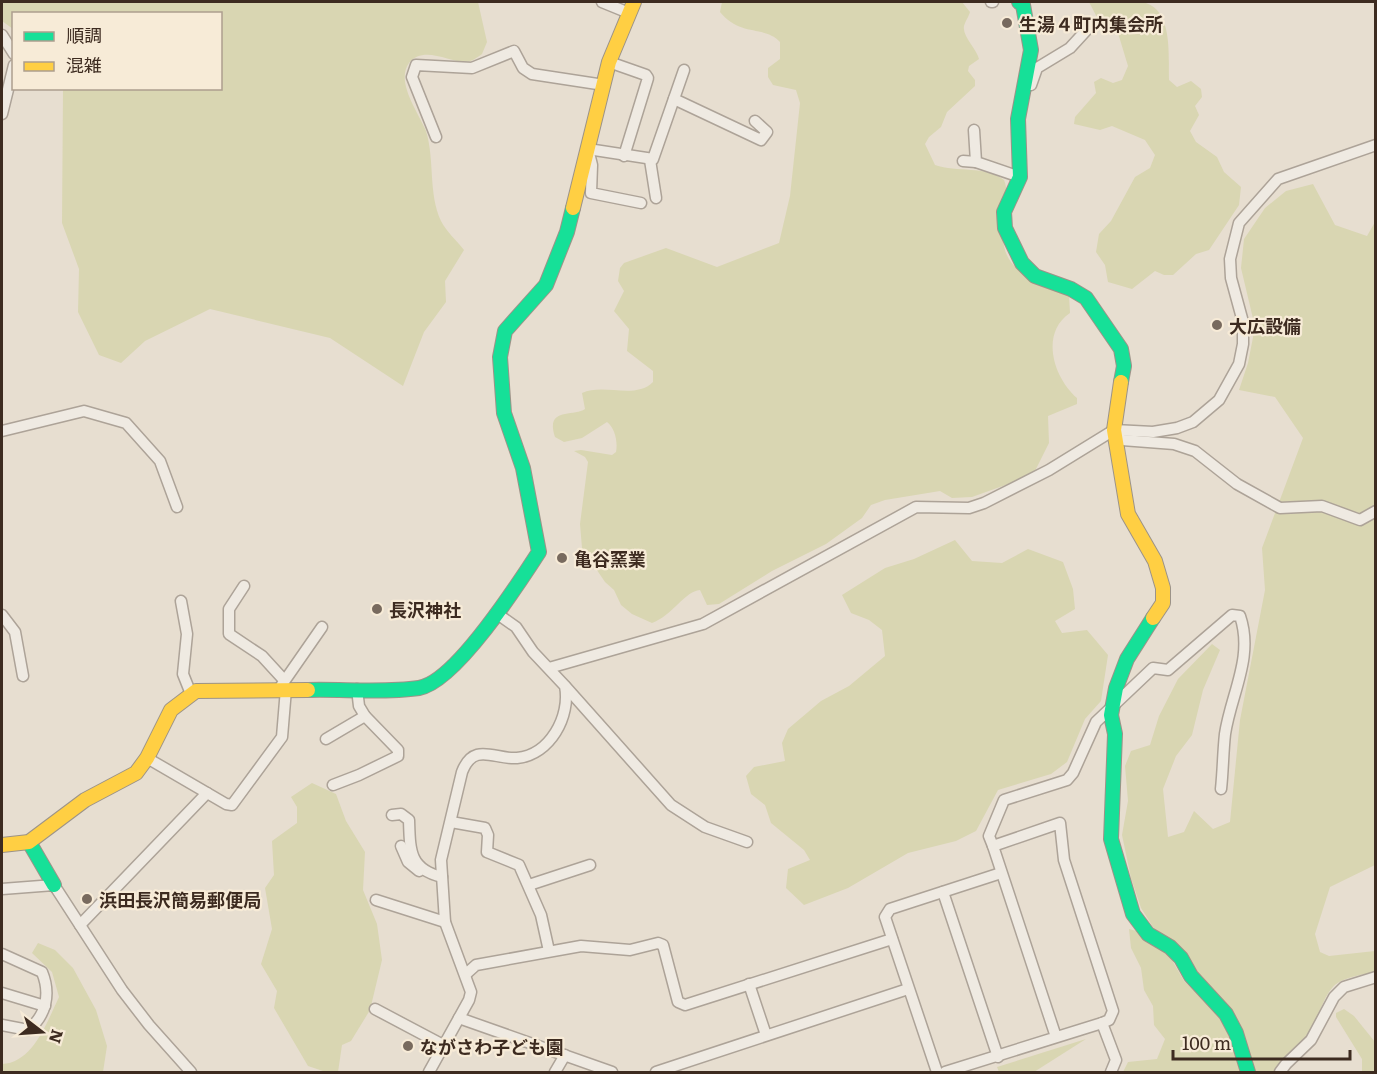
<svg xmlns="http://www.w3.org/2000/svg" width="1377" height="1074" viewBox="0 0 1377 1074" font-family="Literata,'Noto Sans JP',serif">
<rect width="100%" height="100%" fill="#e7ded0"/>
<g fill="#d9d6b2">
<path d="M2 2H478L487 42 482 54C478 57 471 62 466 62 449 62 423 45 409 63 395 82 419 113 426 131 435 160 428 193 441 221 446 231 457 241 464 250L445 281 446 302 424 332 403 386 330 338 210 309 145 341 121 363 99 355 78 312 79 269 62 223 63 89 220 88V14H14L13 29 2 21Z"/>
<path d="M722 2H962L970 12C969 16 965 22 964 26 962 36 977 49 979 59L969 66 968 71 975 80V86L947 112 941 127 929 137 925 144 935 165C957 173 985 165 1004 180 1009 192 1005 204 1004 217 996 272 1027 275 1069 296L1070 313C1040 333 1053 377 1077 398V404L1048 416 1049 443 1033 475 972 497 952 498 940 491 885 500 871 505 862 518 826 544 772 571 719 604 707 605 700 590C685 591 672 616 652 623L632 614 621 605 614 590 605 582 582 548 580 524 588 462 585 457 574 451 581 450 612 455 616 452C618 442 615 428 607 422L582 438 564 442 555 437C545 407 573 417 585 409L582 393C604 383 635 400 653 382V371L627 351 629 329 614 311 624 291 618 281 620 268 624 263 666 248 717 267 779 243 790 196 800 103 796 90 773 85 768 77V68L780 59V42C764 25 740 37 720 12Z"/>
<path d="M1089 2C1105 1 1126 0 1142 2 1174 8 1168 56 1169 80L1177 87 1191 81 1201 89 1202 97 1195 106 1199 115 1190 131 1196 142 1217 157 1224 172 1241 187 1239 205 1209 250 1196 254 1173 275H1164L1155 271 1132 289 1108 282 1105 265 1096 252 1099 234 1111 221 1135 177 1150 168 1155 155 1145 140 1112 126 1100 130 1074 124 1075 117 1096 93 1094 82 1101 78 1113 83 1122 80 1128 66 1118 33 1101 25Z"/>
<path d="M1313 184 1335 225 1367 236 1375 222V865L1330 887 1315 934 1320 952 1329 956 1375 951V972C1362 975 1341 977 1332 988 1321 1001 1318 1021 1309 1035 1298 1050 1283 1055 1275 1072H1253L1185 951 1153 927 1141 908 1131 878 1122 835 1128 801 1125 766 1131 751 1150 745 1159 716 1178 679 1212 644 1220 650 1203 690 1192 735 1176 756 1163 789 1168 837 1184 832 1194 811 1213 829 1230 822 1240 720 1265 590 1262 548 1303 438 1275 397 1239 390 1248 363 1255 327 1241 268 1244 239 1265 208 1286 191Z"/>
<path d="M955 540 972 561 1002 563 1028 549 1063 562 1073 589 1075 609 1055 621 1062 633 1087 630 1108 655 1101 701 1085 719 1067 762 1051 774 998 790 976 831 956 841 908 853 848 888 804 905 786 888 788 869 810 860 804 850 771 823 765 805 751 794 746 776 754 767 785 761 782 743 788 729 821 701 849 686 885 656 882 630 869 620 851 613 842 595 885 568 914 559Z"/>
<path d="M312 783 336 794 346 821 365 852 363 890 377 924 382 960 370 1010 351 1041 342 1045 338 1072H326L308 1066 274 1008 277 991 261 964 272 929 265 888 274 875 272 841 297 823V807L291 797Z"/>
<path d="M1129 929 1140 932 1144 941 1169 955 1184 981 1218 1014 1230 1039 1240 1072H1123L1128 1062 1157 1059 1165 1039 1154 1025 1153 1006 1144 990 1141 968 1131 948Z"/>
<path d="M38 943 55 950 73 968 96 1010 107 1046 103 1072H2V1064C33 1063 47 1022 59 997L52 972 32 953Z"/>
<path d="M1344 1009 1354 1016 1375 1042V1072H1362V1059L1336 1017V1013Z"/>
<path d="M1086 1039 1034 1072H999L997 1067Z"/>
</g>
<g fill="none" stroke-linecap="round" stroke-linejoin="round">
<defs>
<g id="street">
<path d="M602 2 629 13"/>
<path d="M991 2H993"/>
<path d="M2 35 14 54"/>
<path d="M609 62 646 75 648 78 624 156"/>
<path d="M1031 85 1037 68 1070 48 1092 24"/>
<path d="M674 99 761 140 767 132 755 121"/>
<path d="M2 114 14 65"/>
<path d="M974 130 976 162 1020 177"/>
<path d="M436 137 412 77 416 65 472 68 514 51 523 68 532 74 604 85"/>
<path d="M588 149 653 159 684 70"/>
<path d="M588 149 592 165 591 193 641 203"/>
<path d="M650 160 656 198"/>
<path d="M963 161 976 162"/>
<path d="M2 431 84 411 126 423 160 461 177 507"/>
<path d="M1114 431 1122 440 1174 444 1195 451 1237 484 1280 508 1322 506 1360 520 1376 511"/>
<path d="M244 586 229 609V634L262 656 284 680"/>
<path d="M181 601 187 634 183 674 191 694"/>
<path d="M2 615 15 632 23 676"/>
<path d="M549 668 703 624 916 507 969 508 984 503 1049 470 1114 430 1153 432 1177 428 1193 422 1219 400 1239 364 1243 344V322L1231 278 1230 259 1239 223 1278 179 1376 145"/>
<path d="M281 686 322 627"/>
<path d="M566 687 671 805 705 827 747 842"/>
<path d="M326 739 365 716"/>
<path d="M147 758 226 804 232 805 282 737 286 689"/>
<path d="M333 785 359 775 398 756V750L365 716 359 706 357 689"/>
<path d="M392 815 401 814 409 820C410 850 409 869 442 877"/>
<path d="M451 822 485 828 488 835 487 852 519 865 541 915 549 951"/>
<path d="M401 846 408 862 419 871"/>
<path d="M993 846 989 836 1004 800 1067 780 1073 773 1096 722 1153 668 1168 670 1232 615 1240 616C1254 657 1231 694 1225 734 1223 752 1223 771 1221 789"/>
<path d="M529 885 590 865"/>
<path d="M2 889 54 885 122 990 149 1025 191 1072"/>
<path d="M943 892 998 1057"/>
<path d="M376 900 445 922"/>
<path d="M80 925 207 793"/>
<path d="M2 954 42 972C51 994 46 1016 28 1030L2 1025"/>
<path d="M466 974 476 965 581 946 630 950 658 943 663 945 678 1002 685 1005 892 939"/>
<path d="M749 984 766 1035"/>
<path d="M2 993 45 1006"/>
<path d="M375 1009 443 1045"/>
<path d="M459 1018 612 1072"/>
<path d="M1102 1023 1116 1060 1111 1072"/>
<path d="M429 1072 469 1000 471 992 445 922 441 860 462 772C474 741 495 760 517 758 550 755 571 716 565 686L533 652 516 627 496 613"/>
<path d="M555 1072 565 1055"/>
<path d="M656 1072 908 989"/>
<path d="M937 1072 885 917 890 909 1001 873"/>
<path d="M945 1072 1102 1023 1109 1020 1113 1011 1064 860 1060 823 993 846 1056 1037"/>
<path d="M1280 1072 1286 1064 1311 1040 1334 997 1344 987 1376 977"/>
</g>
<g id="fast">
<path d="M1019 2 1023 5 1031 50 1018 119 1020 177 1004 212 1005 228 1022 263 1035 276 1071 289 1086 298 1121 349 1124 366 1121 382"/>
<path d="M1153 618 1127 659 1116 688 1111 715 1115 734 1111 839 1133 914 1148 934 1170 947 1181 958 1191 976 1226 1014 1236 1033 1248 1072"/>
<path d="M308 690C342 689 386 693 419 688 455 682 519 583 539 552L523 468 504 413 500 357 505 331 546 285 567 232 573 208"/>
<path d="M29 842 54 885"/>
</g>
<g id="slow">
<path d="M573 208 609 62 634 2"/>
<path d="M1121 382 1114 430 1128 514 1155 561 1163 588V603L1153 618"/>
<path d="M2 845 29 842 85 800 136 773 147 758 171 710 196 691 308 690"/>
</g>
</defs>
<use href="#street" stroke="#ada398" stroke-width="13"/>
<use href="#fast" stroke="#9c9388" stroke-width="16"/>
<use href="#slow" stroke="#9c9388" stroke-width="16"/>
<use href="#street" stroke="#efeae2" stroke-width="10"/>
<use href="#fast" stroke="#16e098" stroke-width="14"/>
<use href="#slow" stroke="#ffcf43" stroke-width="14"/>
</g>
<g fill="#786a5e" stroke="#f7ebd7" stroke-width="2">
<circle cx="1007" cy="23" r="6"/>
<circle cx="1217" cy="325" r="6"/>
<circle cx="562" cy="558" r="6"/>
<circle cx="377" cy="609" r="6"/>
<circle cx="87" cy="899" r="6"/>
<circle cx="408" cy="1046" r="6"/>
</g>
<g text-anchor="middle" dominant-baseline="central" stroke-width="4.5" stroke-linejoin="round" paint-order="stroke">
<g font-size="18" font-weight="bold" fill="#3d2b20" stroke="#f7ebd7" text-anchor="start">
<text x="1019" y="23">生湯４町内集会所</text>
<text x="1229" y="325">大広設備</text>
<text x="574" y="558">亀谷窯業</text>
<text x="389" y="609">長沢神社</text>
<text x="99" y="899">浜田長沢簡易郵便局</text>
<text x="420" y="1046">ながさわ子ども園</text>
</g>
</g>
<rect width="1377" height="1074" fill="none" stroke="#3d2b20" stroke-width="6"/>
<rect x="12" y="12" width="210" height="78" fill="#f7ebd7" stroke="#ad9e8e" stroke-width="1.5"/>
<rect x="24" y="32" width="30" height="9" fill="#16e098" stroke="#ad9e8e" stroke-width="1.5"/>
<text x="66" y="42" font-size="18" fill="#3d2b20">順調</text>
<rect x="24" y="62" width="30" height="9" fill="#ffcf43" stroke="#ad9e8e" stroke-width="1.5"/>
<text x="66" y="72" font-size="18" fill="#3d2b20">混雑</text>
<g transform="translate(42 1032) rotate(107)" stroke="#f7ebd7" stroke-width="4.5" paint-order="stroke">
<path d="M0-4.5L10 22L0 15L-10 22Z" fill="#3d2b20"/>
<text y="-9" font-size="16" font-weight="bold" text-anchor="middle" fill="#3d2b20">N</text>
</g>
<path d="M1173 1050v9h177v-9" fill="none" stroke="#3d2b20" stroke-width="3"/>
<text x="1182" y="1050" font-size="18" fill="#3d2b20" stroke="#f7ebd7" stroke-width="4.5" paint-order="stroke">100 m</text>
</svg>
